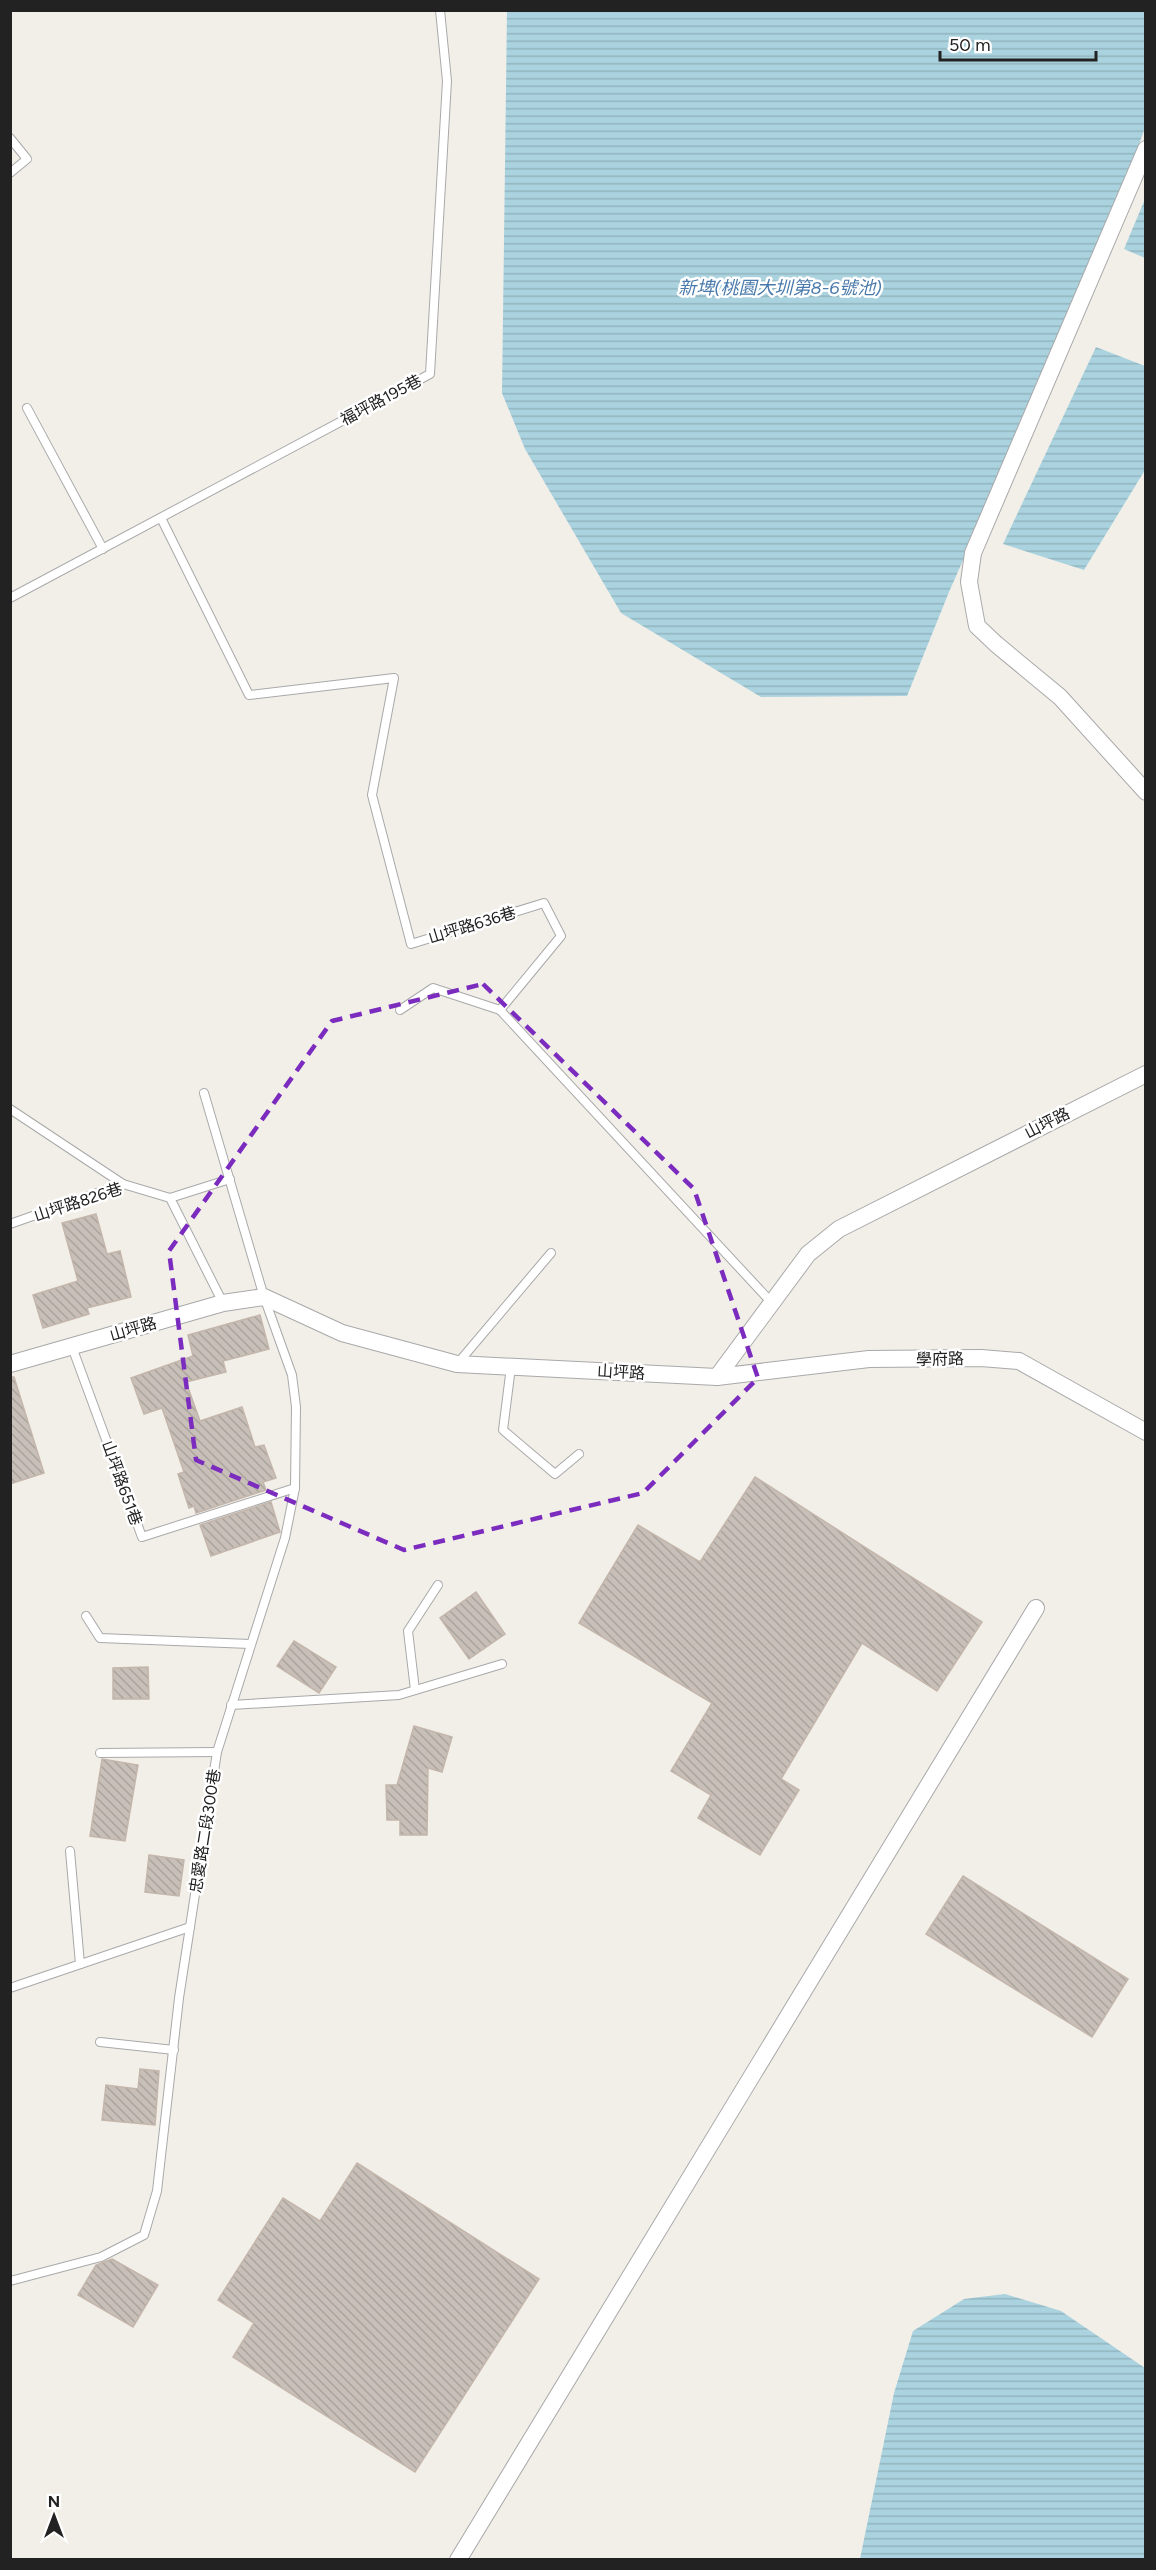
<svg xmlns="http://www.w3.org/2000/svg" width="1156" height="2570" viewBox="0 0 1156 2570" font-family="Figtree,'Noto Sans TC',sans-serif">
<defs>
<pattern id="water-rules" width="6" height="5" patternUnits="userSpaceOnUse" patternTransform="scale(1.5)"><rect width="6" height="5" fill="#aad3df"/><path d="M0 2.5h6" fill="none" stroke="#92b5bf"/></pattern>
<pattern id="building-back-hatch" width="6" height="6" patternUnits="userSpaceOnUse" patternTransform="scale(1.5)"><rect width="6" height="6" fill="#c7bfb8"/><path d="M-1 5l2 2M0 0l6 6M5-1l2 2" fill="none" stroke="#aba49e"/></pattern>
</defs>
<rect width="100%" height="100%" fill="#f2efe9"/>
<g fill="url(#water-rules)">
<path d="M507 11H1145V128L1096 260 949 592 907 696 761 697 621 613 525 449 502 393Z"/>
<path d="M1145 199 1146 258H1145L1124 249Z"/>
<path d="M1096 347 1145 366V470L1084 570 1003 544Z"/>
<path d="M1005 2294 1061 2311 1145 2368V2559H860L894 2393 913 2331 964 2299Z"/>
</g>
<g fill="url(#building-back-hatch)" stroke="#c4b6ab" stroke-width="1.5">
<path d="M96 1214 107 1254 120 1251 131 1297 87 1308 89 1314 43 1328 33 1295 78 1281 62 1223Z"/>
<path d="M260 1315 269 1349 223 1361 226 1372 186 1382 200 1421 242 1407 255 1447 264 1445 276 1478 263 1482 266 1490 196 1513 194 1506 189 1508 178 1474 184 1472 162 1408 144 1414 131 1378 193 1356 188 1335Z"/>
<path d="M10 1377H14L44 1473 10 1484Z"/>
<path d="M755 1477 982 1622 937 1691 862 1643 781 1779 799 1790 760 1855 698 1818 711 1795 671 1771 712 1703 579 1623 638 1525 700 1562Z"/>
<path d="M271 1502 280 1532 211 1556 200 1525Z"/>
<path d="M476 1592 505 1634 469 1659 440 1618Z"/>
<path d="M294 1641 336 1667 319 1693 277 1666Z"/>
<path d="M148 1667 149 1699H113V1668Z"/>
<path d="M414 1726 452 1737 442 1772 428 1768 427 1835H400V1820H387L386 1785H397Z"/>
<path d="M102 1759 138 1765 125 1841 90 1836Z"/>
<path d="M149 1855 184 1860 179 1896 145 1892Z"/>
<path d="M963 1876 1128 1979 1092 2037 926 1934Z"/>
<path d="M140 2069 159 2071 155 2125 102 2120 106 2085 138 2089Z"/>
<path d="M357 2163 539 2279 415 2472 233 2357 254 2323 218 2300 283 2198 320 2221Z"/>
<path d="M112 2259 158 2285 133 2327 78 2295 96 2265Z"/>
</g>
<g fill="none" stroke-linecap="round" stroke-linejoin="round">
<defs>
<g id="service">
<path d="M10 138 27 159 10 173"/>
<path d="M27 408 103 549"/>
<path d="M161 518 249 695 394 678 372 795 411 944 544 903 561 936 500 1010 772 1303"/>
<path d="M10 598 430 374 447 81 440 10"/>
<path d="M400 1010 433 988 500 1010"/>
<path d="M10 1109 123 1184"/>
<path d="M170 1198 230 1179"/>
<path d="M10 1224 123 1184 170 1198 223 1303"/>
<path d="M72 1347 142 1537 295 1488"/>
<path d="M458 1363 551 1253"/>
<path d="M511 1367 503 1430 555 1474 579 1454"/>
<path d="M86 1616 100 1638 250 1644"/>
<path d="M415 1690 408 1631 438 1585"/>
<path d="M231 1705 399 1695 502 1664"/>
<path d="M100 1753 217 1752"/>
<path d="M70 1851 80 1964"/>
<path d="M10 1988 190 1927"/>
<path d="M100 2042 174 2050"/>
<path d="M10 2281 101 2257 144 2235 157 2191 179 1998 217 1752 285 1538 295 1488 296 1407 292 1375 264 1297 204 1093"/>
</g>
<g id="minor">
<path d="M1146 149 973 553 969 582 977 626 996 644 1060 697 1146 792"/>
<path d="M10 1364 223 1303 264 1297 342 1333 457 1364 717 1377 808 1254 839 1229 1146 1074"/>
<path d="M717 1377 869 1359 981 1358 1019 1361 1146 1432"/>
<path d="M458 2560 1036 1608"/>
</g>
</defs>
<use href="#service" stroke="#a9a9a9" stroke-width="10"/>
<use href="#minor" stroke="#a9a9a9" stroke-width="18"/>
<use href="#service" stroke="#fff" stroke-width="8"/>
<use href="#minor" stroke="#fff" stroke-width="16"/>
</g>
<path fill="none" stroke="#7b2cbf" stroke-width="4.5" stroke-dasharray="12 8" stroke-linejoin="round" d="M483 984 694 1189 758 1378 643 1493 404 1550 196 1460 169 1251 332 1021Z"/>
<g text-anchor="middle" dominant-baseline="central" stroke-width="5" stroke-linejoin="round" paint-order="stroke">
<g font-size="16" fill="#222" stroke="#fff">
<text transform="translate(381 400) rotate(-28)">福坪路195巷</text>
<text transform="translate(472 925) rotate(-17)">山坪路636巷</text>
<text transform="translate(1047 1123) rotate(-27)">山坪路</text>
<text transform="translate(78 1202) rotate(-18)">山坪路826巷</text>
<text transform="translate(133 1329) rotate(-16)">山坪路</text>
<text transform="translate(940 1359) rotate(-1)">學府路</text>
<text transform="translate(621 1372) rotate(3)">山坪路</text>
<text transform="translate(122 1483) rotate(70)">山坪路651巷</text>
<text transform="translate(205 1831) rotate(-81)">忠愛路二段300巷</text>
</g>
<g font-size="18" font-style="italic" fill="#4a7aab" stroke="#fff">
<text x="780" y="288">新埤(桃園大圳第8-6號池)</text>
</g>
</g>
<rect width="1156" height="2570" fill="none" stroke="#222222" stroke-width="24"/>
<g transform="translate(54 2516)" stroke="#ffffff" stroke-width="4.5" paint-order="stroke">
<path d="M0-4.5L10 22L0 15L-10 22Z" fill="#222222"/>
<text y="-9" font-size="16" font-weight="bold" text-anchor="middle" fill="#222222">N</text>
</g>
<path d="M940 51v9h156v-9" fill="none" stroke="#222222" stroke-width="3"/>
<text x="949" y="51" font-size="18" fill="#222222" stroke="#ffffff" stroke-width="4.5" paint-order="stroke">50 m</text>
</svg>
